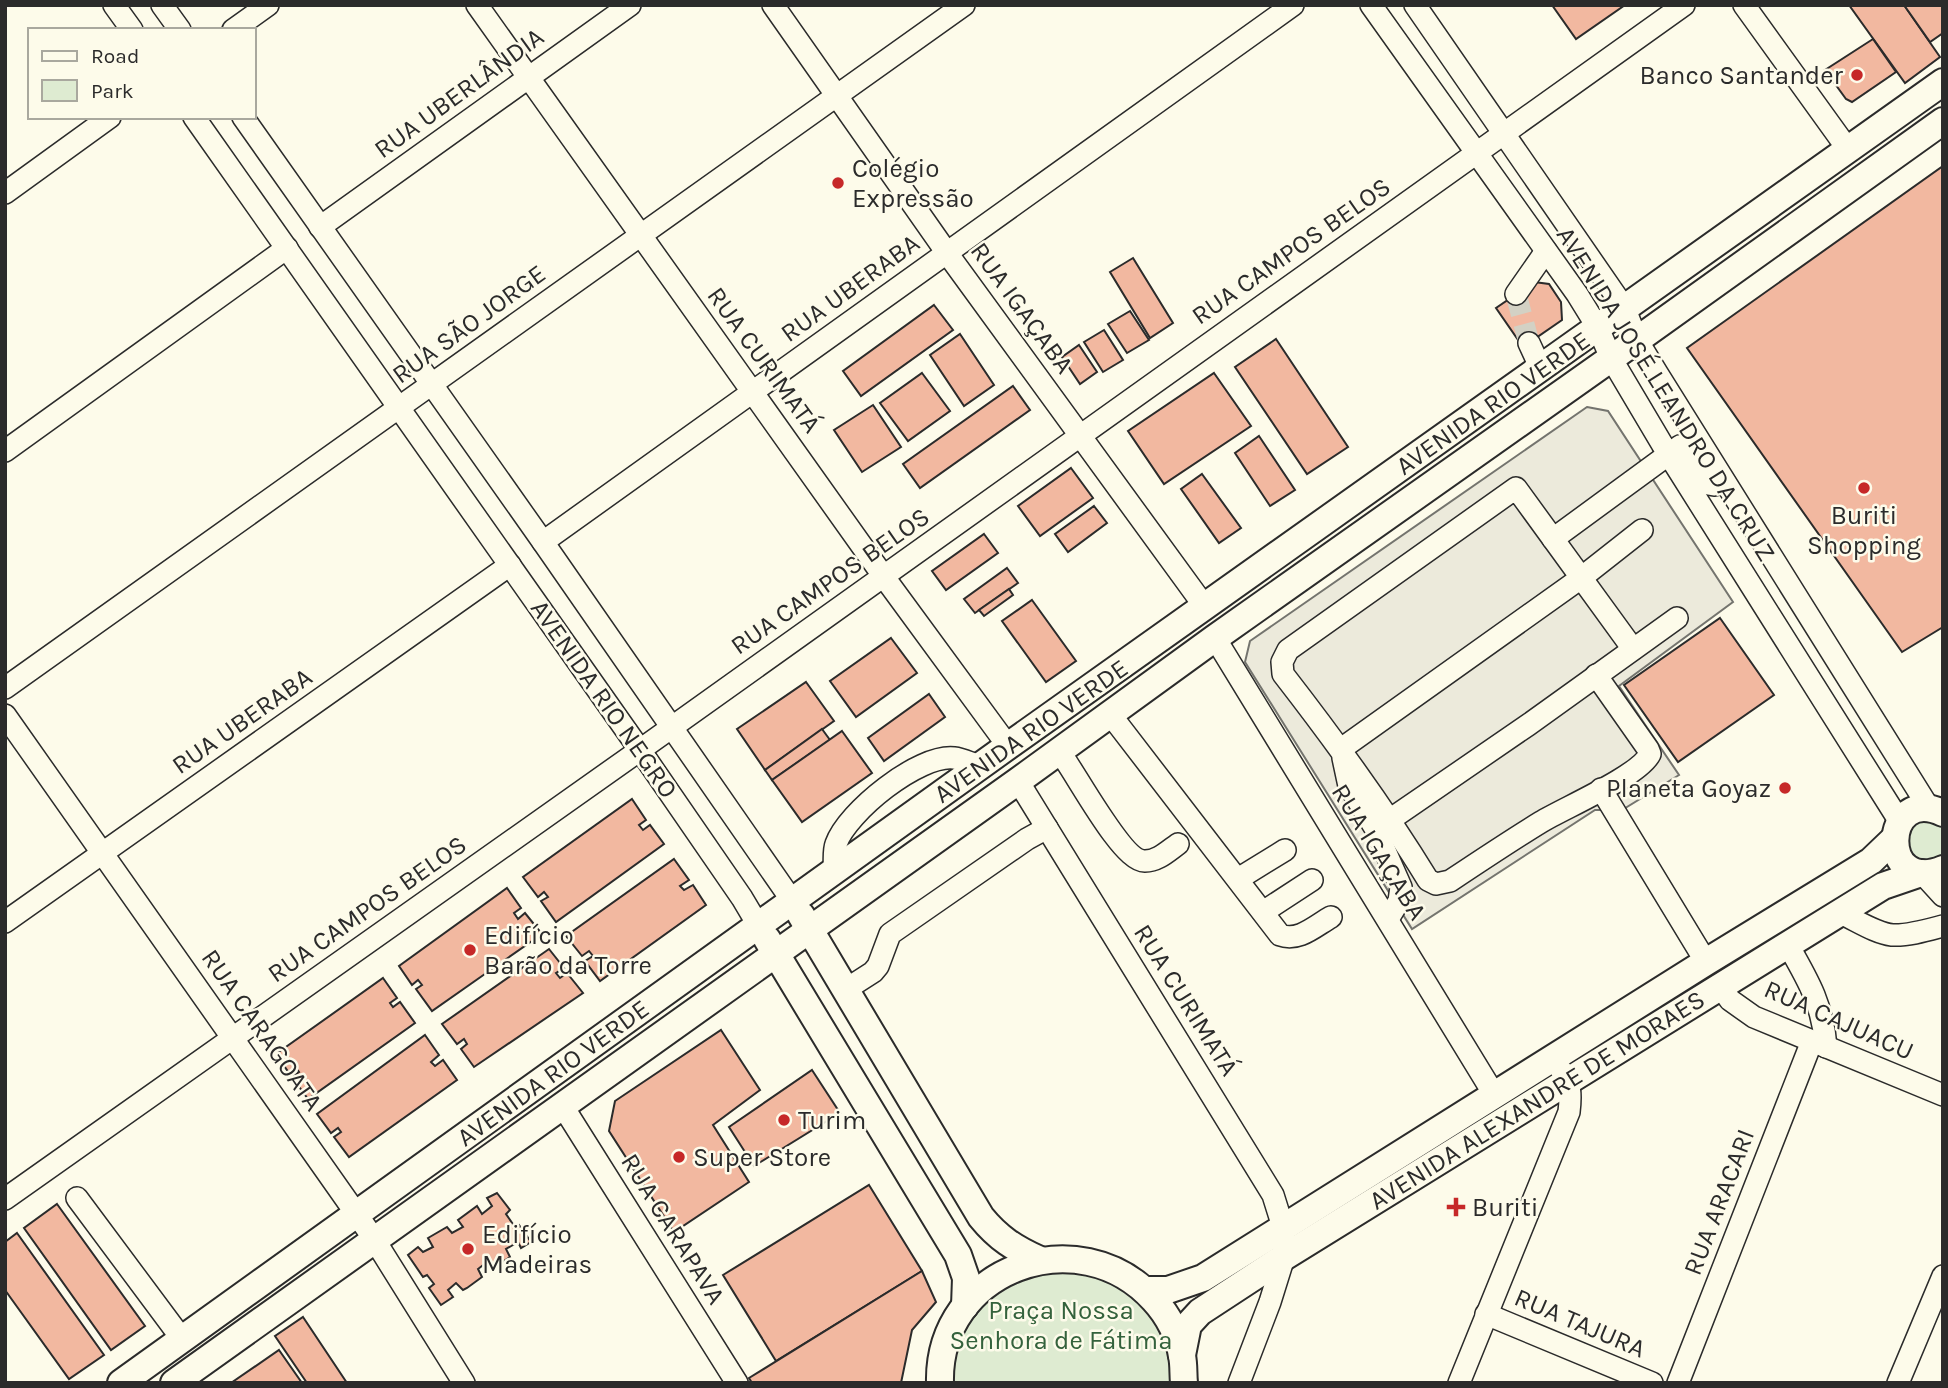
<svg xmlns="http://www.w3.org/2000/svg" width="1948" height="1388" viewBox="0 0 1948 1388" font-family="Karla,sans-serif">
<rect width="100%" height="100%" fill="#fdfbea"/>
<g fill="#deebd1" stroke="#74746e" stroke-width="2">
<path d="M1918 819 1943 824V856C1930 865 1920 861 1908 852L1907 829Z"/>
<path d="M1043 1267 1119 1281 1165 1331 1174 1383H949L955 1337 976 1304Z"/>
</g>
<path fill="#eceadb" stroke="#74746e" stroke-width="2" d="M1587 407 1608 411 1733 602 1619 686 1679 775 1622 810H1595L1412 929 1245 662 1250 641Z"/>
<g fill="#f2b8a0" stroke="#2b2b2b" stroke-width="2">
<path d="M1552 5H1625L1576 39Z"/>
<path d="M1849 5H1904L1940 57 1905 83Z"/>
<path d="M1904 5H1943V33L1930 42Z"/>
<path d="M1873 39 1896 72 1852 102 1846 99 1825 70Z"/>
<path d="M1943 166V627L1902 652 1687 348Z"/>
<path d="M1133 258 1173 323 1150 338 1110 272Z"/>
<path d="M1534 282 1549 284 1561 302 1562 320 1523 347 1496 308Z"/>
<path d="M934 305 953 330 861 396 843 371Z"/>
<path d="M1130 311 1149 340 1127 353 1108 324Z"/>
<path d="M1104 330 1123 360 1103 372 1084 342Z"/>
<path d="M960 334 994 385 964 406 930 355Z"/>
<path d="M1276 339 1348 447 1307 474 1235 367Z"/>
<path d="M1079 345 1097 372 1080 384 1062 357Z"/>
<path d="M922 373 950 411 908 441 880 403Z"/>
<path d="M1214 373 1251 426 1164 484 1128 431Z"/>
<path d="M1013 386 1030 410 920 488 903 464Z"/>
<path d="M873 405 901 447 862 472 834 430Z"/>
<path d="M1259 436 1295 490 1270 506 1235 453Z"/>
<path d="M1071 468 1093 498 1040 536 1018 506Z"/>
<path d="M1202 474 1241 528 1219 543 1181 489Z"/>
<path d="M1094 506 1107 523 1068 552 1055 534Z"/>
<path d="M984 534 998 553 946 590 932 571Z"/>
<path d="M1007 568 1018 583 975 613 964 599Z"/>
<path d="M1009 589 1013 595 984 616 979 610Z"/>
<path d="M1032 600 1076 661 1046 682 1002 621Z"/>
<path d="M1720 618 1774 695 1678 762 1624 685Z"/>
<path d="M891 638 917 673 856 717 830 681Z"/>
<path d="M806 682 834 721 765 770 737 729Z"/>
<path d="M929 694 945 717 884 761 868 738Z"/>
<path d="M822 729 830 740 772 780 765 770Z"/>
<path d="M842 731 872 773 802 822 772 780Z"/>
<path d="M632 799 646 820 639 825 643 830 650 825 664 844 556 922 541 901 548 897 544 892 538 897 523 877Z"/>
<path d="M674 859 689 880 680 886 684 890 693 885 706 905 600 981 585 961 593 956 589 951 582 956 566 936Z"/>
<path d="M507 888 521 908 514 913 518 919 525 913 542 934 432 1011 416 989 422 985 418 980 412 985 399 966Z"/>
<path d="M549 949 564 968 556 973 560 978 567 973 583 993 474 1067 461 1049 467 1044 464 1039 457 1044 442 1024Z"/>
<path d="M383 978 397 998 390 1003 393 1007 400 1002 415 1023 308 1099 292 1077 299 1072 296 1068 289 1073 276 1054Z"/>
<path d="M721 1030 760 1090 713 1125 749 1182 674 1232 609 1131 615 1101Z"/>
<path d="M425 1035 439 1055 431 1062 435 1066 443 1060 457 1080 349 1157 334 1137 341 1132 338 1128 331 1133 317 1114Z"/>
<path d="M812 1070 840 1113 754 1166 729 1127Z"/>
<path d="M869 1185 922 1271 776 1361 723 1275Z"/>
<path d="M497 1193 510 1210 506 1214 515 1227 519 1225 531 1242 521 1248 518 1242 506 1249 510 1257 493 1268 487 1262 478 1269 482 1277 467 1288 463 1290 456 1283 448 1290 453 1297 441 1305 429 1288 434 1284 427 1275 423 1277 408 1255 418 1247 423 1252 433 1247 428 1238 447 1227 452 1233 463 1227 458 1220 477 1206 482 1214 492 1206 487 1198Z"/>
<path d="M57 1204 145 1326 111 1350 24 1228Z"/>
<path d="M17 1233 104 1355 69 1379 5 1290V1242Z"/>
<path d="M922 1271 936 1302 912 1330 901 1383H752L749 1378Z"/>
<path d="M303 1317 347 1383H307L275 1336Z"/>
<path d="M279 1350 302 1383H231Z"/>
</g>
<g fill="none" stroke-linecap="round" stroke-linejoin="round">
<path stroke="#d3d1c4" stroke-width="21" stroke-dasharray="21 10" stroke-linecap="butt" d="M1516 294 1529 343"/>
<defs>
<g id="minor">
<path d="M114 5 132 30"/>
<path d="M162 5 180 30"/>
<path d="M477 5 884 577 1008 746"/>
<path d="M773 5 947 253 1205 607"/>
<path d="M1371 5 1577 294 1598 328 1611 358 1662 444 1900 822"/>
<path d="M1415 5 1625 309 1637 340 1657 373 1929 808"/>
<path d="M1744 5 1847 148"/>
<path d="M233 30 268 5"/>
<path d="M194 117 640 750 742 898 758 925"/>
<path d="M243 117 543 542 793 902"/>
<path d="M5 193 110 117"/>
<path d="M320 227 630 5"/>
<path d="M1516 294 1546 251"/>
<path d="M1529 343 1541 369"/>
<path d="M5 451 287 248"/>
<path d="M1553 539 1680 446 1688 451 1708 484 1714 485 1725 483"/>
<path d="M543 542 1293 5"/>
<path d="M1215 638 1495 1096"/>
<path d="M1596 675 1648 749 1650 754C1639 776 1564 808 1541 822 1510 841 1480 861 1450 881L1436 884 1428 880C1384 808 1335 741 1283 674L1282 662 1288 650 1516 488 1633 649"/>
<path d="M5 688 964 5"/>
<path d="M1110 714 1280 935C1299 942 1315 926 1331 917"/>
<path d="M5 715 374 1239 464 1383"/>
<path d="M1341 749 1581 578 1642 530"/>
<path d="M1059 751C1076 773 1122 862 1145 861 1158 861 1168 851 1178 844"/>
<path d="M1343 758 1349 786 1375 828 1401 887 1399 901 1388 919"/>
<path d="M1018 781 1273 1195 1283 1227 1284 1257 1270 1302 1239 1383"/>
<path d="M1601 789 1706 962"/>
<path d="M1391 819 1528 725 1677 618"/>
<path d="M834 871C835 863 833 852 836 844 847 812 919 754 954 758 963 759 972 764 980 766"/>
<path d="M1922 873 1943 896"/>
<path d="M1238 879 1285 850"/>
<path d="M1263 912 1312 880"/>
<path d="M1840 913C1856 920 1875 933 1892 935 1908 936 1928 930 1943 926"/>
<path d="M5 922 510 565"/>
<path d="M1788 945C1808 980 1823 1005 1826 1047"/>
<path d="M1721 987 1730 1000 1754 1017 1943 1095"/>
<path d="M845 990 873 972 878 966 890 934 1027 839 1047 828"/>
<path d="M562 1105 737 1383"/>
<path d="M77 1198 182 1339"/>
<path d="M5 1199 640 750 1684 5"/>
<path d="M1486 1314 1652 1383"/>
<path d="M1459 1383 1569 1112C1571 1095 1571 1084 1561 1070"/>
<path d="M1678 1383 1812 1041"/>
<path d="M1898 1383 1943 1276"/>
</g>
<g id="major">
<path d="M1943 813C1881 784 1878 896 1943 869"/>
<path d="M801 915 981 1217C998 1238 1015 1249 1040 1260"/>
<path d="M767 939 958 1255 966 1278 965 1306"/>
<path d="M1145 1290H1168L1203 1278 1706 962 1871 861 1894 839"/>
<path d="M1182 1355 1188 1325 1200 1312 1284 1257 1883 886 1921 873"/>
<path d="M121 1383 1008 746 1943 82"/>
<path d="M174 1383 1018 781 1215 638 1637 340 1943 121"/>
<path d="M940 1383C937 1269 1079 1217 1154 1300 1168 1315 1179 1336 1182 1356 1184 1365 1183 1374 1184 1383"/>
</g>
</defs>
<use href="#minor" stroke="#2b2b2b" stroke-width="24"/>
<use href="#major" stroke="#2b2b2b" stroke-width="30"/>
<use href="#minor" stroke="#fdfbea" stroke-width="21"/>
<use href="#major" stroke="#fdfbea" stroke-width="26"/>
</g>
<g fill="#c62828" stroke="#fdfbea" stroke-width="2.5">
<circle cx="1857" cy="75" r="7"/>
<circle cx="838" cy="183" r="7"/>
<circle cx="1864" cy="488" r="7"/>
<circle cx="1785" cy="788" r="7"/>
<circle cx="470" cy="950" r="7"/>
<circle cx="784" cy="1120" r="7"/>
<circle cx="679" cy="1157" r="7"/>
<path d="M1452.5 1196.5h7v7h7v7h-7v7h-7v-7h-7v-7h7z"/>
<circle cx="468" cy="1249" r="7"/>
</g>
<g text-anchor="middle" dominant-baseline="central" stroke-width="5" stroke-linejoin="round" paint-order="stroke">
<g font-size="26" fill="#2b2b2b" stroke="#fdfbea" text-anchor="start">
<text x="1843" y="75" text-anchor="end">Banco Santander</text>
<text x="852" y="168">Colégio<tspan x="852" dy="30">Expressão</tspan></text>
<text x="1864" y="515" text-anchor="middle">Buriti<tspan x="1864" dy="30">Shopping</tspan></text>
<text x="1771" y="788" text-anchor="end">Planeta Goyaz</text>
<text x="484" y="935">Edifício<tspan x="484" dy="30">Barão da Torre</tspan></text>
<text x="798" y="1120">Turim</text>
<text x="693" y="1157">Super Store</text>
<text x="1472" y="1207">Buriti</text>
<text x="482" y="1234">Edifício<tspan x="482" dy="30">Madeiras</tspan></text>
</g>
<g font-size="26" fill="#2b2b2b" stroke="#fdfbea">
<text transform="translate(459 93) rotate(-36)">RUA UBERLÂNDIA</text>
<text transform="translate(1291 251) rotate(-35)">RUA CAMPOS BELOS</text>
<text transform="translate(850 288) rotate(-36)">RUA UBERABA</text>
<text transform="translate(1022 308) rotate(54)">RUA IGAÇABA</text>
<text transform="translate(469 324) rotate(-36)">RUA SÃO JORGE</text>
<text transform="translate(764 360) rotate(54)">RUA CURIMATÁ</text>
<text transform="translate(1666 394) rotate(58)">AVENIDA JOSÉ LEANDRO DA CRUZ</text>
<text transform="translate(1493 403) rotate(-35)">AVENIDA RIO VERDE</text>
<text transform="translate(830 581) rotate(-35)">RUA CAMPOS BELOS</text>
<text transform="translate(604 699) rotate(55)">AVENIDA RIO NEGRO</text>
<text transform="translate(242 721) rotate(-35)">RUA UBERABA</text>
<text transform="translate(1031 731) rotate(-35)">AVENIDA RIO VERDE</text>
<text transform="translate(1379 852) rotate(58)">RUA IGAÇABA</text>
<text transform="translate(367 909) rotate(-35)">RUA CAMPOS BELOS</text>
<text transform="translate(1186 1000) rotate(58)">RUA CURIMATÁ</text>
<text transform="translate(1839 1020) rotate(24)">RUA CAJUACU</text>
<text transform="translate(262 1030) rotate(55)">RUA CARAGOATA</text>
<text transform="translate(553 1073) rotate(-36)">AVENIDA RIO VERDE</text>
<text transform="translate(1537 1100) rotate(-32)">AVENIDA ALEXANDRE DE MORAES</text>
<text transform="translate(1719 1202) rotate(-69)">RUA ARACARI</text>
<text transform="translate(673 1229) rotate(58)">RUA CARAPAVA</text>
<text transform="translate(1580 1323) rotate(23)">RUA TAJURA</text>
</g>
<g font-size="26" fill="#34623c" stroke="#fdfbea">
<text x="1061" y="1310">Praça Nossa<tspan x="1061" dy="30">Senhora de Fátima</tspan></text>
</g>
</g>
<rect width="1948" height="1388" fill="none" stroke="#2b2b2b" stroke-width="14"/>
<rect x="28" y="28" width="228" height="91" fill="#fdfbea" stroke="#a9a89e" stroke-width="2"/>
<rect x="42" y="51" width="35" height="10" fill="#fdfbea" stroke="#a9a89e" stroke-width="2"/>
<text x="91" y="63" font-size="21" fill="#2b2b2b">Road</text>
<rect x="42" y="80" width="35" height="21" fill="#deebd1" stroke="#a9a89e" stroke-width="2"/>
<text x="91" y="98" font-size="21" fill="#2b2b2b">Park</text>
</svg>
